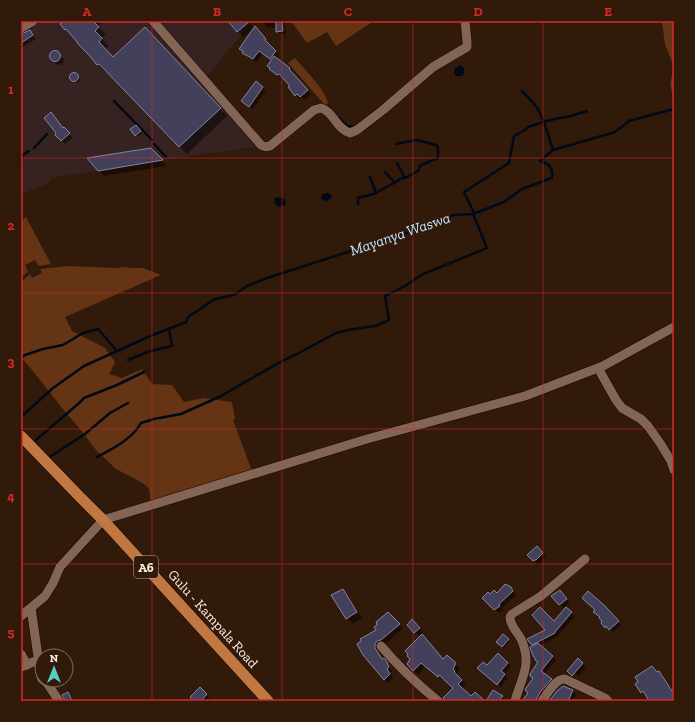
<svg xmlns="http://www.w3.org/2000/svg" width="695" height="722" viewBox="0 0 695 722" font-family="'Zilla Slab',serif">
<rect width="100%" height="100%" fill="#321a0b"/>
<g fill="#352221">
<path d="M41 21H151L259 146 235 150 203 154 51 178 48 184 31 190 21 195V33Z"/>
<path d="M156 21H252L206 78Z"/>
</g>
<g fill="#643414">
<path d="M291 21H371L372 22 336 46 327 32 307 43Z"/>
<path d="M662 21H674V67L665 44Z"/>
<path d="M295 58C304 69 325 89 328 103L325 105 288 63Z"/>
<path d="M673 71H674V101L670 84Z"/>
<path d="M26 217 51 264 39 266 35 260 25 265 28 272 21 277V221Z"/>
<path d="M68 266 116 268 125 267 132 268H143L161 275 65 317 72 331 105 348 115 362 109 374 122 378 142 369 152 384 172 385 184 402 204 398 232 402 235 419 233 420 252 471 151 504 149 488 141 482 116 469 96 450 80 429 62 408 37 376 21 357V282L30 274 32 278 42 273 40 269Z"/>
</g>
<g fill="#000a17">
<path d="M461 65 464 68V73L462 76H456L454 73 455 68Z"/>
<path d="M327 193 332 195 331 199 326 201 321 199V197L323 194Z"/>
<path d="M278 197 285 199 286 205 278 207 275 203 274 199Z"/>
</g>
<g fill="#0007">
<path d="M66 21H100L102 23 98 26 106 35 101 38 109 46 106 49 113 58 153 35 227 116 187 154 106 71 105 72 98 64Z"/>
<path d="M229 21H247L254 28 243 37Z"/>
<path d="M265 21H284L286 34H280L277 31V27L268 28 265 25Z"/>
<path d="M255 28 268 43 279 55 276 59 289 68 293 72 292 73 311 94 305 100 302 97 300 99 289 88 291 86 283 76 281 78 270 69 273 60 262 54 257 62 246 56 243 52 240 49Z"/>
<path d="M30 31 36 39 21 48V35Z"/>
<path d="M54 52H57L64 59 63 63 60 65 56 64 52 60 50 57 52 53Z"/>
<path d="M75 73 80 78 79 82 75 83 70 78 72 74Z"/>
<path d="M263 87 266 91 253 109 246 105Z"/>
<path d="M64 128 73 138 65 144 56 135Z"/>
<path d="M137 128 142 133 137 137 131 129Z"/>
<path d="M151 149 167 166 104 176 99 170Z"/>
<path d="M537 548 546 557 540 564 538 563 537 564 529 555Z"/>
<path d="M511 588 516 595 502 608 503 610 499 613 484 598 490 595 497 594Z"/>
<path d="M342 590 348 596 362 618 352 624 347 618Z"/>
<path d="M563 595 570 603 563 608 559 604Z"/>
<path d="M605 607 621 625 613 632 610 629 609 630 602 623Z"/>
<path d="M388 613 403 628 385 644 380 645 378 651 383 660 389 665 392 671 390 673 393 678 388 683 364 655Z"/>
<path d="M571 613 575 617 558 635V636L540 646 556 660 544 674 554 683 540 701H524L529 693 539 663 534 646 529 641 547 630 554 622Z"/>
<path d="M412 621 423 632 419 636 408 625Z"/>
<path d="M503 636 510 641 504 648 498 642Z"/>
<path d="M498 655 511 666 504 675 507 678 501 687 481 671 487 667Z"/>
<path d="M443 660 456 664 460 668 457 674 459 676H457L466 685 462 689 471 697 484 701H445L455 688 444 679 443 680 426 666 418 675 408 664Z"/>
<path d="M578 660 586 667 579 676 573 673Z"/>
<path d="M658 672 663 676 673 692H674V701H648L637 684Z"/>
<path d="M200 688 210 699 208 701H195Z"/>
<path d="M572 690 576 694 573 701H550Z"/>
<path d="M502 697 506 701H487Z"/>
</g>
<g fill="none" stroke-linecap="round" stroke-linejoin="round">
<g stroke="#000a17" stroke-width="2.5">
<path d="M522 91C527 96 533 102 537 108 545 120 548 136 553 150"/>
<path d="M114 101 152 140"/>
<path d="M339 118 347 126 354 127"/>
<path d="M154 144 166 157"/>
<path d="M34 148 47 134"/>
<path d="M21 162 23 155 29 151"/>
<path d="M397 163 405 178"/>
<path d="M385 172 395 183"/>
<path d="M370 177 376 193"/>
<path d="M358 204V198L374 194 392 184 402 178H405L418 171 421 165 438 158V147L436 145 417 140 405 142 396 144"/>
<path d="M474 213 464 192 509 163 514 136 525 130 528 127 543 122 555 119 571 116 587 111"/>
<path d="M21 358 25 355 43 349 63 345 83 333 98 329 117 351"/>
<path d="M128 360 150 351 172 346 169 329"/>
<path d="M21 417 53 388 84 366 148 337 186 322 188 317 215 299 234 295 247 286 267 278 407 233 454 215 473 214 504 202 522 189 552 178V171L549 165 540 161 553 150 615 132 629 121 674 109"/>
<path d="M36 440 78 404 84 398 117 385 144 372"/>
<path d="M51 456 85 434 110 413 128 403"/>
<path d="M97 457C114 448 132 439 141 423L154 419 181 414 221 396 282 361 297 354 336 333 348 330 375 326 389 320 385 296 405 286 421 275 487 248 473 214"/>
</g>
</g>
<g fill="#42405b" stroke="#8583a1">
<path d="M64 21H93L99 27 95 31 102 38 99 42 113 57 145 27 221 108 179 147 99 64 97 65 89 55 77 43H78L66 29 65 30 60 24Z"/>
<path d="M228 21H250L237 32Z"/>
<path d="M276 21H282L283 31 276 32Z"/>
<path d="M255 26 266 39 265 40 276 51 270 59 259 51 253 59 242 53 243 51 239 49Z"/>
<path d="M30 30 33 35 21 43V34Z"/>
<circle cx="55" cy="56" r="5.5"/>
<path d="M274 56 290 68 289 69 308 90 300 97 297 94 295 96 288 87 290 86 279 74 277 75 269 69 270 68 267 66Z"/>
<circle cx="74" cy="77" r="4.5"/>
<path d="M256 81 263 87 249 107 241 101Z"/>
<path d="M51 112 63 128 64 127 70 133 61 141 55 135 56 133 44 118Z"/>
<path d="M136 125 141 131 135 136 130 129Z"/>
<path d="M151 148 163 160 98 171 87 158Z"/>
<path d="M537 546 543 553 536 560H534L533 561 527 555Z"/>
<path d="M505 584 511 587 513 591 499 604 500 606 494 610 482 598 488 592 490 594 494 590 497 593Z"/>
<path d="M343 589 357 612 346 619 331 595Z"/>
<path d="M560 590 567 599 559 605 551 596Z"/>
<path d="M588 591 605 606 619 621 609 630 606 626 605 628 601 623 602 621 599 618 600 617 593 612 595 610 582 598Z"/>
<path d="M540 607 554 621 566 607 572 612 555 632V633L532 645 529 642 527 639 545 630 532 615Z"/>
<path d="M388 612 400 624 381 640 377 641 375 644V648L382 659 384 658 386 660 389 667 387 669 390 674 384 680 363 655 357 644 361 641 360 639 376 630 374 627 377 625 376 622Z"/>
<path d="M412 619 420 628 414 633 407 625Z"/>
<path d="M422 634 443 659 447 655 456 663 453 669 455 671 454 672 462 680 458 684 471 696 475 692 485 701H444L443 698 453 688 439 675 438 677 421 663 413 671 407 664 410 659 407 656 408 654 405 651Z"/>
<path d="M503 634 509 639 502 647 496 642Z"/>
<path d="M538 643 553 656 541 671 552 679 541 691 537 698 536 701H522L528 693 525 690 526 688 533 678 530 676V674L538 662 536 661 531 651 530 647Z"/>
<path d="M498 653 508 663 501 671 505 674 497 685 477 668 483 662 487 665Z"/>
<path d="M578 658 583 663 572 676 567 671Z"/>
<path d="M652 666 657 672 659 671 672 691H674V701H649L643 691 641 693 635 684 638 682 635 677Z"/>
<path d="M563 686 573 690 568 701H549L557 691Z"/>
<path d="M200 687 207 694 201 701H193L190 697Z"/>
<path d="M493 690 503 696 499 701H486Z"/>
<path d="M68 692 72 701H65L62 695Z"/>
</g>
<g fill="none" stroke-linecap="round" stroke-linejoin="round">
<defs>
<g id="minor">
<path d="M153 21 261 145C264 147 267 147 270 146L314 110 321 108C334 112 336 129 350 133L357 130 383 110 433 67 467 47V41L465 21"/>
<path d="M21 28 33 21"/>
<path d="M598 368 616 400 622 408 641 419 648 426 660 443 671 461 674 470"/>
<path d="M31 608 41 677 42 679"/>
<path d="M21 616 45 596 53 583 60 567 103 520 367 439 525 396 603 366 674 327"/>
<path d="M381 646C398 666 417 684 438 701"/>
<path d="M21 654 27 665"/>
<path d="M21 667 38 660"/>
<path d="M43 680 47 683 59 701"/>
<path d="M515 701C521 678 532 666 522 641 519 633 510 627 510 617L512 614 541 596 585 559"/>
<path d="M542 701C547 694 556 678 565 679L605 698 608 701"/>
</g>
<path id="major" d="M21 436 79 496 103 520 268 701"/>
</defs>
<use href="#minor" stroke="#180400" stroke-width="10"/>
<use href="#major" stroke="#180400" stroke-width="12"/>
<use href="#minor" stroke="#826554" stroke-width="9"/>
<use href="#major" stroke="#bf7842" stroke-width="11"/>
</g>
<path fill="none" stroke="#d62828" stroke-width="1" stroke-opacity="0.55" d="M152 21V701M282 21V701M413 21V701M543 21V701M21 158H674M21 293H674M21 429H674M21 564H674"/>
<g text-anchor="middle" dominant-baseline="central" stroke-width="3" stroke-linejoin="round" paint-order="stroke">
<rect fill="#321a0b" stroke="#c0ada2" stroke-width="1" x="134" y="556" width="24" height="22" rx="3"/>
<g font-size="13" font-weight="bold" fill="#fdece2">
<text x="146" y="567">A6</text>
</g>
<g font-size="14" fill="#fdece2" stroke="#321a0b">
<text transform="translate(213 619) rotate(48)">Gulu - Kampala Road</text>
</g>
<g font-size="15" font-style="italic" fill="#bee5fe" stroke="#321a0b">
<text transform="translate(400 234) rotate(-19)">Mayanya Waswa</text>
</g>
</g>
<rect width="695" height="722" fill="none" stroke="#321a0b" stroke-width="44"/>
<g transform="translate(54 668)"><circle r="19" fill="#321a0b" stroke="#836e61"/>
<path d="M0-3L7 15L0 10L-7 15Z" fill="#56cec3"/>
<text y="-6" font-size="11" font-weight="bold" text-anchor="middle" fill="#fdece2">N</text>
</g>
<rect x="22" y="22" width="651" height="678" fill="none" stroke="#d62828" stroke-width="1.5"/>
<g font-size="13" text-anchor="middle" font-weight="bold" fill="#d62828">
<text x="87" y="16">A</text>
<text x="217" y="16">B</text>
<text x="348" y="16">C</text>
<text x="478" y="16">D</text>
<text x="608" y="16">E</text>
<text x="11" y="94">1</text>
<text x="11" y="230">2</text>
<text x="11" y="366">3</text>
<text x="11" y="501">4</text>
<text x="11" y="637">5</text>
</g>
</svg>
